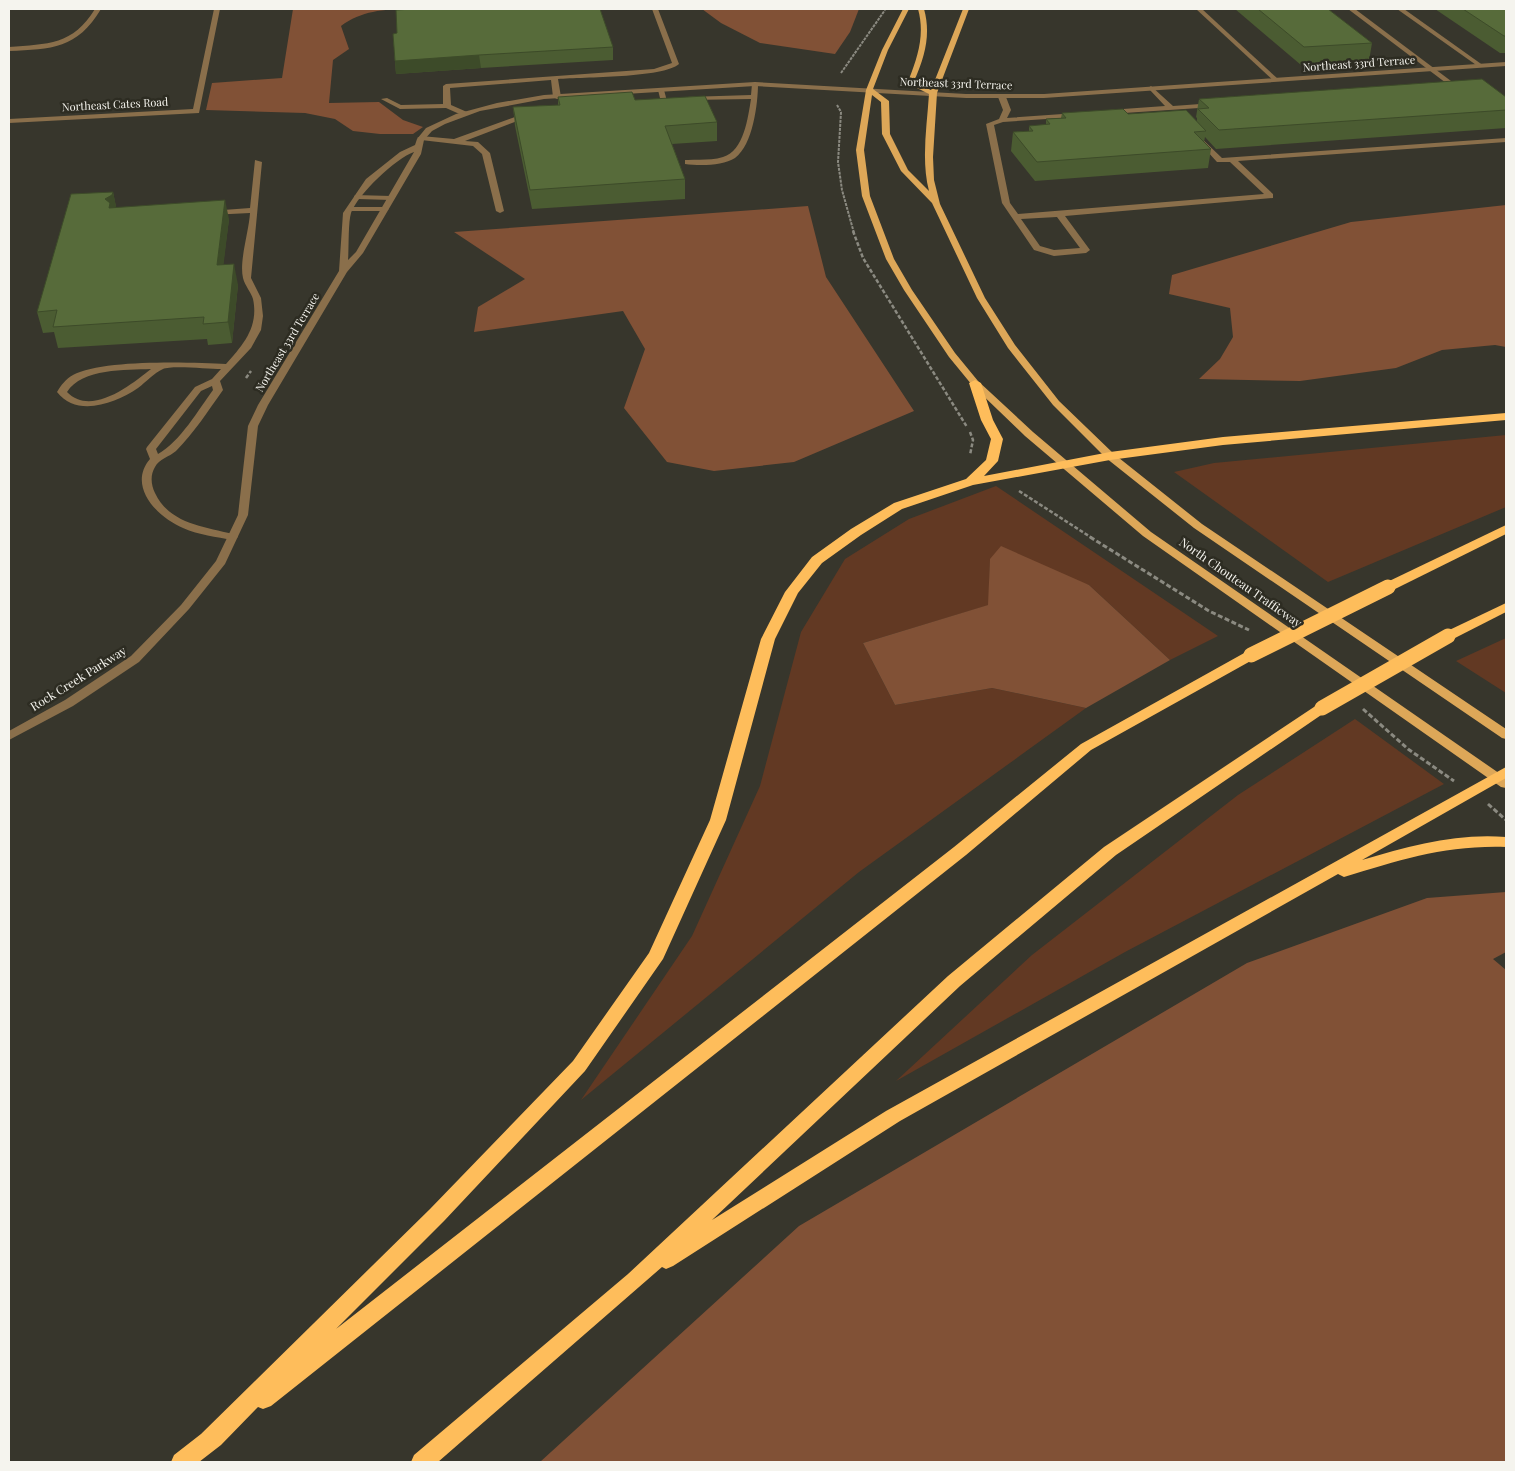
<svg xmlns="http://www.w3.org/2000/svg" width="1515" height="1471" viewBox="0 0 1515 1471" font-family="'Playfair Display',serif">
<rect width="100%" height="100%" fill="#37362c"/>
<g fill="#623923">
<path d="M1506 435V507L1328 582 1174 472 1214 463Z"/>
<path d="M996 486 1218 636 1170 660 1089 585 990 559 989 605 863 643 895 705 992 688 1086 708 859 872 581 1100 692 936 760 786 801 632 845 559 909 519Z"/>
<path d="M1506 638V693L1456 661Z"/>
<path d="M1355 719 1444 784 1125 952 896 1081 1032 955 1238 795Z"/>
</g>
<g fill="#815136">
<path d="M293 9H408C384 9 361 11 341 26L349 49 333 60 329 103 379 102 403 120 423 127 413 134H380L353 131 335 119 305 113 206 110 212 83 282 78Z"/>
<path d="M702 9H859L850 32 835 54 760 43 721 23Z"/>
<path d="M1506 205V347L1495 345 1442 350 1396 368 1300 381 1199 379 1220 359 1233 337 1230 308 1169 294 1172 275 1351 222Z"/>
<path d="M808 206 826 277 914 411 794 462 714 471 667 462 624 408 645 349 623 311 474 332 478 307 525 279 454 232Z"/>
<path d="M1001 546 1089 585 1170 660 1086 708 992 688 895 705 863 643 988 605 990 559Z"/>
<path d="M1506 892V952L1493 959 1506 970V1462H540L799 1226 1247 963 1427 898Z"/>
</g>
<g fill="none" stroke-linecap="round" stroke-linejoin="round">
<g stroke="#8b8a81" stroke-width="2" stroke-dasharray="3 1" stroke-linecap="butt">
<path d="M841 73 885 10"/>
<path d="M837 105 841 112 838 162 842 190 854 233"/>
</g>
<g stroke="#8b8a81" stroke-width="2.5" stroke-dasharray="4 2" stroke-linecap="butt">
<path d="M853 231 863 258 967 427"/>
<path d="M246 378 251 371"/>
<path d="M970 432 973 440 970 455"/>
<path d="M1019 491 1092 538"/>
</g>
<g stroke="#8b8a81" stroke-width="3" stroke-dasharray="5 2.5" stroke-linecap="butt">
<path d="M1090 537 1209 611 1249 630"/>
<path d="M1363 709 1408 749 1454 781"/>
<path d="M1488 804 1506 820"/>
</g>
<g fill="#8a6f4b" fill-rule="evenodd">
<path d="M652 9H658L679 64C663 78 583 77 558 79L561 97 557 99 553 97 551 80 450 88 451 105 467 112 468 114 464 116 446 108 400 109 381 99 387 98 401 105 443 104V86L446 84 654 69 672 63Z"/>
<path d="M1196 9H1202L1278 79V81H1274Z"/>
<path d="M1348 9H1355L1459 87V89H1449L1448 88 1450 86Z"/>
<path d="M1397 9H1404L1484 66 1479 67Z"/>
<path d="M755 82 758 84C758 103 753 145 735 158 723 166 699 166 685 164V160H688C699 159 712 161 723 157 744 151 748 117 751 99L689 100 685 98 687 97 751 95 752 84Z"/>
<path d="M1151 86 1173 106 1214 103 1218 105 1214 107 1109 114 1105 112 1109 110 1165 106 1149 89 1148 88Z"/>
<path d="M661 88 664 90 671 116 664 114 658 90Z"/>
<path d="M1002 95 1006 97 1011 110 1007 118 1077 113 1081 115 1077 117 1003 122 994 125 1010 203 1018 214 1264 194 1230 162H1217L1196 139 1200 137 1222 158 1506 138V142L1238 161 1273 194V198L1065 216 1090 250 1086 253 1054 256 1034 250 1002 203 986 124 999 119 1003 110 998 97ZM1057 217 1080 248 1054 250 1040 246 1021 219Z"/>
<path d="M526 113 533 115 465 141 478 142 490 153 504 211 500 213 496 211 482 154 473 146 421 140 417 138 421 136 454 139Z"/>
<path d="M255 160 262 162 251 278 261 298 263 316 261 330 251 348 220 381 223 390C208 411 194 433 176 451 169 457 159 459 155 467 150 475 151 485 155 493 170 525 207 527 237 535L238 537 233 540C216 537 199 535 183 528 157 517 127 486 150 459L146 449 147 447 195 387 212 379 221 369C209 369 171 365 163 369 154 373 146 382 138 388 116 403 77 418 57 392 61 385 66 379 73 375 101 359 192 362 226 364 243 345 259 327 253 299 251 292 245 286 243 278 239 261 249 231 250 213L210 215 206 213 210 211 250 208ZM151 369C131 385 91 417 67 392 82 368 126 370 151 369ZM212 386 213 390C199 409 180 442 158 454L156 449 201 391Z"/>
<path d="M355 195 391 196 395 198 391 200 358 199 354 197Z"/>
<path d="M347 207H385L389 209 385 211H347Z"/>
</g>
<g fill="#8a6f4b" fill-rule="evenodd">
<path d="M95 9H101C77 49 52 49 9 51V47C48 44 73 45 95 9Z"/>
<path d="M214 9H220L199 113 9 123V119L193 109Z"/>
<path d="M1506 62V66L1044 98H966L755 86 544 99 480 111 445 124 432 131 424 140 421 154 363 253 347 272 268 405 258 426 248 515 225 564 189 609 139 662 73 706 9 740V731L65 700 131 656 181 605 216 561 238 515 248 426 258 405 339 271 343 213 366 179 400 152 415 145 417 139 426 128 456 114 497 103 544 95 755 82 966 94H1044ZM414 152 356 252 348 260C349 249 348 223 351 213 358 194 396 158 414 152Z"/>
</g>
<path fill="#dda758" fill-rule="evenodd" d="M903 9H909L888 50 873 89 889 101 890 134 908 170 929 191C921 160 927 126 929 94L915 87 909 79C918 56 925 34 918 9H924C931 34 925 56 915 79L919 85 931 90 963 9H969L937 93 933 157 934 180 940 204 985 298 1015 345 1059 401 1114 454 1202 524 1506 729V739L1502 738 1194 528 1106 458 1053 405 1008 348 977 298 932 203 901 171 882 134 881 102 872 95 864 150 870 196 894 259 912 290 955 353 978 381 1033 432 1151 532 1506 778V788L1501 787 1143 536 1025 436 972 385 949 357 904 290 886 259 862 196 856 150 866 90 882 50Z"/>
<g fill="#febd5b" fill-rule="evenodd">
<path d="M975 380 981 383 993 420 1003 439 998 461 984 476 1110 452 1223 437 1506 413V420L1223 445 1110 460 973 485 902 509 861 535 822 563 798 593 775 639 726 820 663 959 585 1071 444 1221 336 1329 954 847 1081 744 1246 652H1256L1258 655 1256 658 1091 750 966 855 271 1406 263 1409 258 1407 221 1445 199 1462H171L174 1455 201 1434 430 1209 573 1061 649 953 710 820 761 639 785 592 812 557 851 529 894 503 966 479 986 460 991 439 981 420 969 383Z"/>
<path d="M1506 525V534L1393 590 1388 591 1381 587 1383 584Z"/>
<path d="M1506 603V612L1453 639H1443L1441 636 1443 633Z"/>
<path d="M1322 703 1327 705 1329 708 1327 711 1116 855 960 986 712 1220 886 1111 1506 767V778L1362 860C1410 846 1456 833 1506 837V847C1445 845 1401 860 1344 877L1338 874 900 1121 673 1266 666 1269 662 1267 438 1462H411L414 1455 628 1274 948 976 1104 847 1317 705Z"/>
</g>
<g stroke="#febd5b" stroke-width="15">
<path d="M1251 655 1388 587"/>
<path d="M1322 708 1448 636"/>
</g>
</g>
<g fill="#4b5c32">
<path d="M1235 9H1328L1372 43 1369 61 1301 65Z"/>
<path d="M1435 9H1506V53H1500Z"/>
<path d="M393 34 613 47V60L481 68 396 74 395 61Z"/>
<path d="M558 97 635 100 717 122V141L672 144 685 179V199L532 209 515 126 513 107 558 105Z"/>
<path d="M1506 97V128L1216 149 1205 137 1204 142 1211 149 1208 168 1035 181 1011 151 1013 132 1029 131V126L1046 125V119L1061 118 1062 113 1128 114 1197 121V118L1196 117 1199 99Z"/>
<path d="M113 192 116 207 229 219 223 265 238 285 232 343 208 345 207 339 58 348 54 332 43 333 37 312Z"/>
</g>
<g fill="#3d4b29">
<path d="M479 55 481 68 396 74 395 61Z"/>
<path d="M113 192 117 211 109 218 105 199Z"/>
<path d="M225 200 229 219 221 286 217 265Z"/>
<path d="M234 264 238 285 232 343 228 322Z"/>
</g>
<g fill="#576b3a" stroke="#3d4b29">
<path d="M413 9H600L613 47 479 55 395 61 393 34 397 33 396 10Z"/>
<path d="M1258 9H1328L1372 43 1304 47Z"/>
<path d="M1463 9H1506V36H1504Z"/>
<path d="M1482 79 1506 97V110L1219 130 1198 109 1209 108 1199 99Z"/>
<path d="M632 92 635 100 705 96 717 122 665 126 685 179 530 190 513 107 560 105 558 97Z"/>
<path d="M1123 109 1128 114 1186 110 1206 131 1194 132 1211 149 1037 162 1013 132 1033 131 1029 126 1050 124 1046 119 1066 118 1062 113Z"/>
<path d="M113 192 112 195 105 199 110 203 109 208 225 200 217 265 234 264 228 322 203 324 204 317 53 327 57 310 37 312 71 194Z"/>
</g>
<g text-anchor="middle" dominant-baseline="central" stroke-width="5" stroke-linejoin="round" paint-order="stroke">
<g font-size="11" fill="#f5f4ee" stroke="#2d2c22">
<text transform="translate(1359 63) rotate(-4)">Northeast 33rd Terrace</text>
<text transform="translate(956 83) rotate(2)">Northeast 33rd Terrace</text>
<text transform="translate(115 104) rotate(-3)">Northeast Cates Road</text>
<text transform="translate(287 342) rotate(-59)">Northeast 33rd Terrace</text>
</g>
<g font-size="12" fill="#f5f4ee" stroke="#2d2c22">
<text transform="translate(1241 582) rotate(35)">North Chouteau Trafficway</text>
<text transform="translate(78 678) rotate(-32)">Rock Creek Parkway</text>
</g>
</g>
<rect width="1515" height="1471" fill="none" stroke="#f5f4ee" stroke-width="20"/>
</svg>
